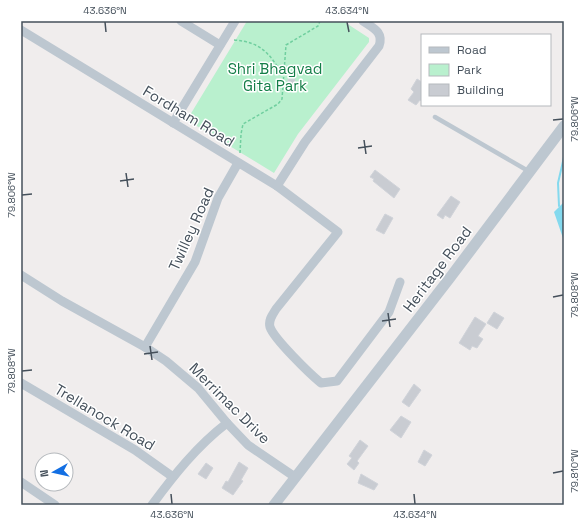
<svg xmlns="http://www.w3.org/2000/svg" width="585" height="526" viewBox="0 0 585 526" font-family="'Space Grotesk',sans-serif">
<rect width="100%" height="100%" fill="#f0eded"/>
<path fill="#b9f0ce" d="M247 21H343L369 38V42L298 134 274 173 187 120Z"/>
<path fill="#84d9ee" d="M564 202V241L554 212Z"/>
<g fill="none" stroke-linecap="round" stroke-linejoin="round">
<path stroke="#84d9ee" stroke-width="2" d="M559 206 558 183 564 157"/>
</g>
<g fill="#c9ccd2" stroke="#d0d3d9">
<path d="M288 79H295L294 90H288Z"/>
<path d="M417 79 422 82V102L420 100 416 105 408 100 414 92 411 89Z"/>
<path d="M375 170 400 189 394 198 373 181 374 179 370 177Z"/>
<path d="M451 196 460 202 450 218 445 215 443 219 437 215Z"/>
<path d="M385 214 393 218 384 234 376 230Z"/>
<path d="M494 312 504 318 497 329 487 323Z"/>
<path d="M475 317 486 324 478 336 483 339 477 348 472 346 470 350 459 343Z"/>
<path d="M414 384 421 390 409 407 402 402Z"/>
<path d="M401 416 411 422 401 438 390 430Z"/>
<path d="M360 440 368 446 357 461 359 463 354 470 347 464 352 458 349 456Z"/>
<path d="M424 450 432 455 425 466 418 462Z"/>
<path d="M239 462 248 468 241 480 243 481 233 495 222 488 226 481 228 482Z"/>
<path d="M206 463 213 468 206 479 198 474Z"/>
<path d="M361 474 378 484 374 490 358 483Z"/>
</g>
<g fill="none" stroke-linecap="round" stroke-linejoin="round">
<g stroke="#70cf9f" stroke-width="1.5" stroke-dasharray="3 2" stroke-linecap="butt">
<path d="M234 40C261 42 269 53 283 75"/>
<path d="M240 153 241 134 243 124 278 104 282 99 286 45 318 26 320 21"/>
</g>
<path stroke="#bdc7d0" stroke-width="4.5" d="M435 117 530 172"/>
<g stroke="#bdc7d0" stroke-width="9">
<path d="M181 21 220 45"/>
<path d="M21 30 277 186 338 232 276 309C273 314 268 320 270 327 274 339 310 374 321 383L337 381 389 312 400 282"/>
<path d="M173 123 235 21"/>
<path d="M277 186 305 142 379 46C384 32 373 28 363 21"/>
<path d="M21 275 62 301 145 347 166 361 198 388 227 423 248 445 295 477"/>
<path d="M145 347 195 262 218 198 238 163"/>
<path d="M21 383 135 450 173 477"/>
<path d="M21 482 55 505"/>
<path d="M152 505C174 475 197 446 227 423"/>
</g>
<path stroke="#bdc7d0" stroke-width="11" d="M274 505 449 279 564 126"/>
</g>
<path fill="none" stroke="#45505b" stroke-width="1.5" d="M105 22 106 32M347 22 349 32M553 120 563 119M364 140 366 154M358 148 372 146M126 173 128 187M120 181 134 179M22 195 32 194M553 297 563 295M388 313 390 327M382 321 396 319M150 346 152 360M144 354 158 352M22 371 32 370M553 473 563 471M171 494 172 504M414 494 415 504"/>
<g text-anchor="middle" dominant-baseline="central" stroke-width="3" stroke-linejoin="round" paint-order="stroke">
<g font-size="15" fill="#147e48" stroke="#fff">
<text x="275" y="68">Shri Bhagvad<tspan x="275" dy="17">Gita Park</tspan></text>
</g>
<g font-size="15" fill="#45505b" stroke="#fff">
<text transform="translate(189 116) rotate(31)">Fordham Road</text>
<text transform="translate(191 229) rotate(-66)">Twilley Road</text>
<text transform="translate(437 269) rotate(-53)">Heritage Road</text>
<text transform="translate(230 403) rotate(45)">Merrimac Drive</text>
<text transform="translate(105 417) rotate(31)">Trellanock Road</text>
</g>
</g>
<rect width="585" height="526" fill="none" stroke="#ffffff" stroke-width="44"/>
<rect x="421" y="34" width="130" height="72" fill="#ffffff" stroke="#b5b9bd"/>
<rect x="429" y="47" width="20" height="6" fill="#bdc7d0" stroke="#b5b9bd"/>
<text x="457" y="54" font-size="12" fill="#45505b">Road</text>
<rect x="429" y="64" width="20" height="12" fill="#b9f0ce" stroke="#b5b9bd"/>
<text x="457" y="74" font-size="12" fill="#45505b">Park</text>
<rect x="429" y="84" width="20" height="12" fill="#c9ccd2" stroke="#b5b9bd"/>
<text x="457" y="94" font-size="12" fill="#45505b">Building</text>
<g transform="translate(54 472) rotate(262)"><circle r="19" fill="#ffffff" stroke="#b5b9bd"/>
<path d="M0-3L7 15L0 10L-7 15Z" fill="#136fe3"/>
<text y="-6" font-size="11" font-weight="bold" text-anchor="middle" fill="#45505b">N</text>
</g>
<rect x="22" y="22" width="541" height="482" fill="none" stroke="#45505b" stroke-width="1.5"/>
<g font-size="10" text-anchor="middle" fill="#45505b">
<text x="105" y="14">43.636°N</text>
<text x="347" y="14">43.634°N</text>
<text transform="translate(574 119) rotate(-90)" y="4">79.806°W</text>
<text transform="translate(11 195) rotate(-90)" y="4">79.806°W</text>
<text transform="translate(574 295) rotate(-90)" y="4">79.808°W</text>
<text transform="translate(11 371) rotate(-90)" y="4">79.808°W</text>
<text transform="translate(574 471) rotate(-90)" y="4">79.810°W</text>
<text x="172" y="518">43.636°N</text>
<text x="415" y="518">43.634°N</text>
</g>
</svg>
